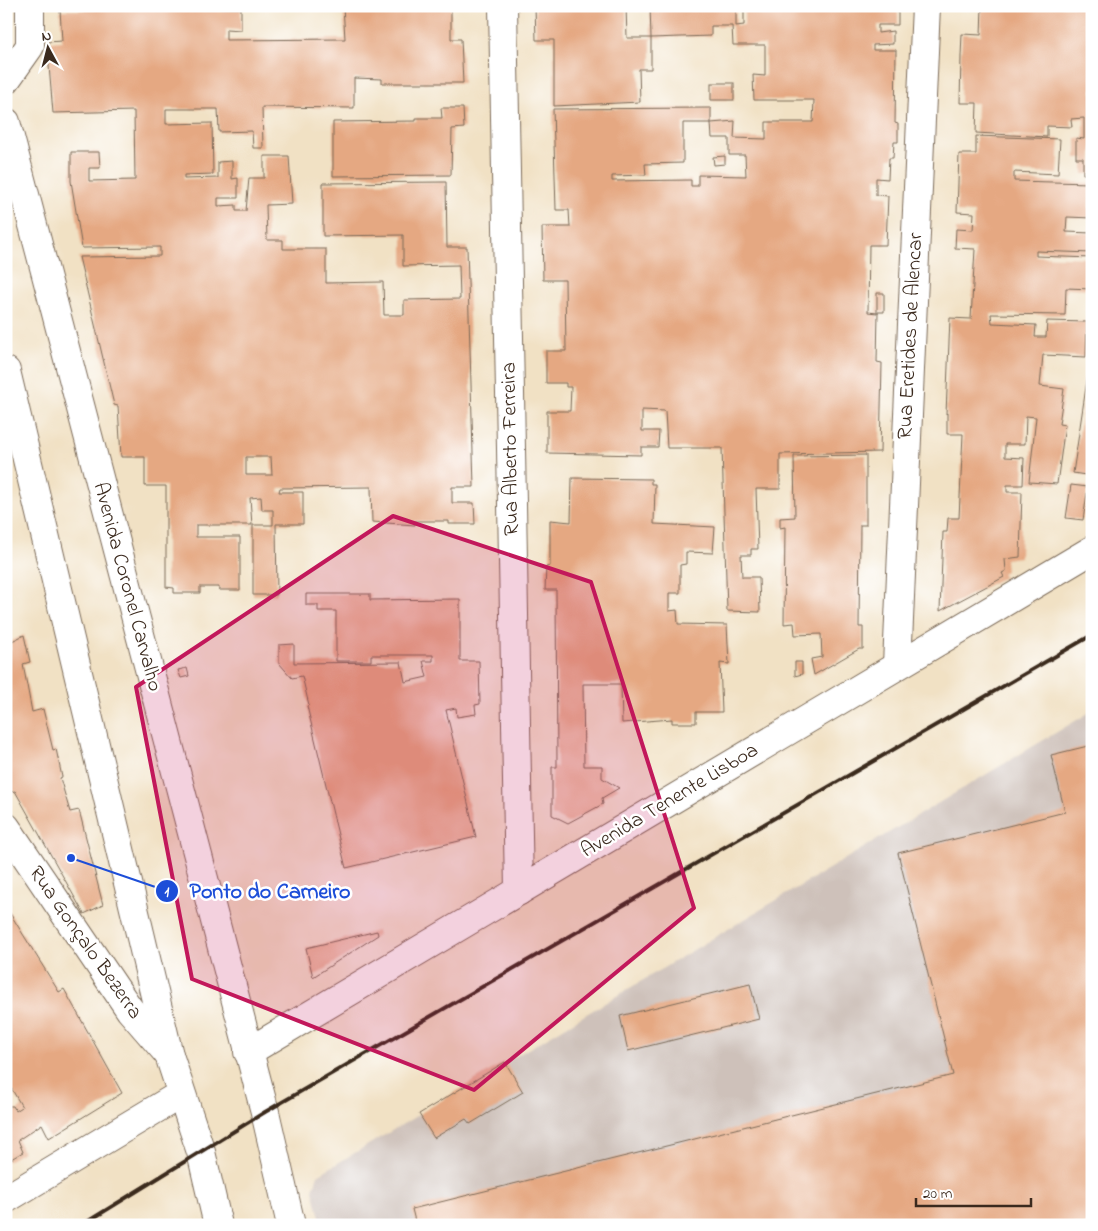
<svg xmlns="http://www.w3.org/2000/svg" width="1098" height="1231" viewBox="0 0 1098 1231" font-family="'Indie Flower',sans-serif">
<rect width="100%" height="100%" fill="#fff"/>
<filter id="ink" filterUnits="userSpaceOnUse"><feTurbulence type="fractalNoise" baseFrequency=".02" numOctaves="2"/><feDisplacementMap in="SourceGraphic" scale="10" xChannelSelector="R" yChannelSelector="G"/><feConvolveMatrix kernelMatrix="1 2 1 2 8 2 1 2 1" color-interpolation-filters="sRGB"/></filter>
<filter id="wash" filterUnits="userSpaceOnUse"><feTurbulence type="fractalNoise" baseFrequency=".0096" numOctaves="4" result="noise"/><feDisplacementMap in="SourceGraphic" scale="20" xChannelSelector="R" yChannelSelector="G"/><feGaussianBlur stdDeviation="1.12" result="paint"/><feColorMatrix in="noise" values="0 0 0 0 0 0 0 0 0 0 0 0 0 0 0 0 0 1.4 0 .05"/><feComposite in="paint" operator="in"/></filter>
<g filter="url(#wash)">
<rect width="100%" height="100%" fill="#f1e1c4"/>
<path fill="#cec1ba" d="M1092 711V1225H322L313 1190 318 1175Z"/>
<g id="blocks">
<g fill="#e5a882" fill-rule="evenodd">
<path d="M95 6 241 8V30L226 29V40L345 39 343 6H451V39H461L463 83H382V79L354 78V108L262 107 263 148H253L252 131 219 132 218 109H166V124L212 123 213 174 184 175V179L218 178V162L232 161V179L238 178V198H218V206L236 205V211H246L249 178H264V156H289L292 204 266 205 267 240H283V249H326V283L383 282 384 315H404V300L460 299 459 265 403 266V235L323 236V183L446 182 447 247H467L474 487H452V503H474L475 524H449V521H415V525L372 522 371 487 280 488 279 492H303V524H276L277 595H253V525H273V510H262L261 497 250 498 252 525H196V537H240V590H219V587H200V593H174V588L166 587V486H145V457H121L118 406 114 405 79 257 160 256V247L82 248 71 181V152H99L100 168H89V181L135 180 134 111 53 113 47 42 62 41 60 10H95ZM246 457H271L272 475H246Z"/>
<path d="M535 6H626L627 38H651L650 6H736V26L744 25V6H898V25H878V33L893 31V44L873 45V50H896L895 123 898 124V142H894L893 158H889L888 179 876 178V195L888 196 886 245H869L868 312 877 313V293H884V312H878L877 362 882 363 880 452 780 454V489H756L758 549H751V555H741L742 577H759L760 612 727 611 722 448H667L665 411 642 410V431H659L658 447H641V455L547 453V411H570L571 387H566V383H546V351H566L565 280H543L542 227H570L569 210H556L553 109 711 108V123H683V163L645 164 646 175 612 176V181L691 180V186H698V175L746 176 745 155H729V138H712L711 123 735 121 734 138 766 139V122H813L814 100H754L753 75 765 76V45H733L732 26H711V36L651 38V69H639L640 102 554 106V40H536Z"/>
<path d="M982 6H1092V174H1083V158H1076V138L1084 139V118L1071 119 1072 127 1047 126V137L976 133 977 103H960L961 56 962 34 981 35Z"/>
<rect x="711" y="83" width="23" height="17"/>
<path d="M441 108H463L464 128 452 129 451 175 333 176V122L416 121V118H442Z"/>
<path d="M976 136 1060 139 1058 174 1014 172V181L1090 183 1089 208H1092V218L1067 217 1066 232 1092 233V253L1036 251V256L1092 258V289L1066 288 1065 315 991 314 992 323 1036 325 1035 337H1046L1047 321 1087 322 1086 357 1043 355 1040 386 1064 389 1059 424 1065 425 1057 484 1029 482 1036 417 1026 416 1025 444H1005V457L1024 458 1023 485H1007V492H1022L1020 557 1005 559 1006 571 1002 573 1004 577 940 611 943 532H947L948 518H959L963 434H947V413L946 414 950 318 971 319 975 249 955 248 956 229 973 230 974 213 957 212 959 154H976Z"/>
<path d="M725 156V164L714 165 713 157Z"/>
<path d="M1091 354 1092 355V476L1073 473Z"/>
<path d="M866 455V525H860L859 627H863V649H859L814 675 811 659 822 657 821 634 795 635 794 623 784 624 785 527 780 528V518L795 517 794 456Z"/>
<path d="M572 478 651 479V484H655L654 524 715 527 713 553 686 552V564L680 565V593H669V611L677 610 678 624 727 625 729 664 720 663 722 712H696V723H672V719L622 723 621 684H583L584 766H602V778L619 788 602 798 603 804 568 823 552 815V767H557L556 590H545L546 567 550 566V520L571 522Z"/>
<path d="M1071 485 1088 487 1083 520 1066 518Z"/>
<path d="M306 594H370V600L460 599V661H479L480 704 475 705 476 714 457 717 456 708 446 710 476 837 346 868 307 706 309 705 302 676 292 678 279 663V645L294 644V663L401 662 405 682 427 677 423 661H433V655H371V661H336V611H318V605H306Z"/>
<path d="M24 635 30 662 23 664 32 712 43 709 53 750 56 749 62 777 60 778 70 812 79 810 103 905 84 914 15 791 11 792 6 784V652L11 650 10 642Z"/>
<path d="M795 662H802V674L795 676Z"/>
<path d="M187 668 189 676 181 678 178 670Z"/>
<path d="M1092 745V1225H416L412 1209 953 1075 898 853 1065 812 1051 755Z"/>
<path d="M6 907 59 992 64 989 122 1093 49 1138 42 1124 18 1140 23 1152 6 1162V1106H13L16 1111 22 1107 6 1079Z"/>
<path d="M377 931 378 935 313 977 306 948Z"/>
<path d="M750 984 759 1019 628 1051 620 1016Z"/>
<path d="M505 1062 523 1092 470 1124 466 1119 434 1138 419 1114Z"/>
</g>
</g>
</g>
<g filter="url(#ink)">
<use href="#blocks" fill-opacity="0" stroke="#7b6a58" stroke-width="1"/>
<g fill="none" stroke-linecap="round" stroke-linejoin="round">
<defs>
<g id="street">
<path d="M503 6 519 891"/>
<path d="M6 80 30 46V6"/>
<path d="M897 665 926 6"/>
<path d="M6 827 130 1010 169 1055"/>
<path d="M248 1052 1092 550"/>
<path d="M6 1199 181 1094"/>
</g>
<g id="primary">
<path d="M6 122 265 1112 291 1225"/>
<path d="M6 371 169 1055 201 1152 218 1225"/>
</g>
</defs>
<use href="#street" stroke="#7b6a58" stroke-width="30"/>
<use href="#primary" stroke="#7b6a58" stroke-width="30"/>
<use href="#street" stroke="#fff" stroke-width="28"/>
<use href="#primary" stroke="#fff" stroke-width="28"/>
<path stroke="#3b2a1e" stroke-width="4" d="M82 1225 265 1112 1092 635"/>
</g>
</g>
<path fill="#c2185b" fill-opacity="0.2" stroke="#c2185b" stroke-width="4" stroke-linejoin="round" d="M393 516 591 582 694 908 474 1090 192 979 136 687Z"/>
<g text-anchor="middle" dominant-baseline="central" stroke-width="5" stroke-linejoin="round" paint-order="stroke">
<g font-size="21" fill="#3b2a1e" stroke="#fff">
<text transform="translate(911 336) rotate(-87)">Rua Eretides de Alencar</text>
<text transform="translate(511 449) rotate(-91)">Rua Alberto Ferreira</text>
<text transform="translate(127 587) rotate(75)">Avenida Coronel Carvalho</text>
<text transform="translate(670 801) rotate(-31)">Avenida Tenente Lisboa</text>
<text transform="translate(85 943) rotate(55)">Rua Gonçalo Bezerra</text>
</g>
</g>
<path fill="none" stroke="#1d4ed8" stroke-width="2" d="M71 858L167 891"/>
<g fill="#1d4ed8" stroke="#fff" stroke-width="2">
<circle cx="71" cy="858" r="5"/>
<circle cx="167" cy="891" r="12"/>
</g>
<g font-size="15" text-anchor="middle" font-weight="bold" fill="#fff">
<text x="167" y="896">1</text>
</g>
<g font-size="22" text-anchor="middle" font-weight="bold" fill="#1d4ed8" stroke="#fff" stroke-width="5" stroke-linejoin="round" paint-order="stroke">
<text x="270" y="898">Ponto do Carneiro</text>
</g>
<rect width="1098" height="1231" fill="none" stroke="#fff" stroke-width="25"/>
<g transform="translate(48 48) rotate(353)" stroke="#ffffff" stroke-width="4" paint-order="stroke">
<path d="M0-4L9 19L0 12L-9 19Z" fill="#3b2a1e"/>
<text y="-8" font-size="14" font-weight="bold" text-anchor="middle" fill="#3b2a1e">N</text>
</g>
<path d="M916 1198v8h115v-8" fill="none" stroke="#3b2a1e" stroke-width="2.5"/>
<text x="923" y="1198" font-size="15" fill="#3b2a1e" stroke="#ffffff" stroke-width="4" paint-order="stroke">20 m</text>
</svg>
